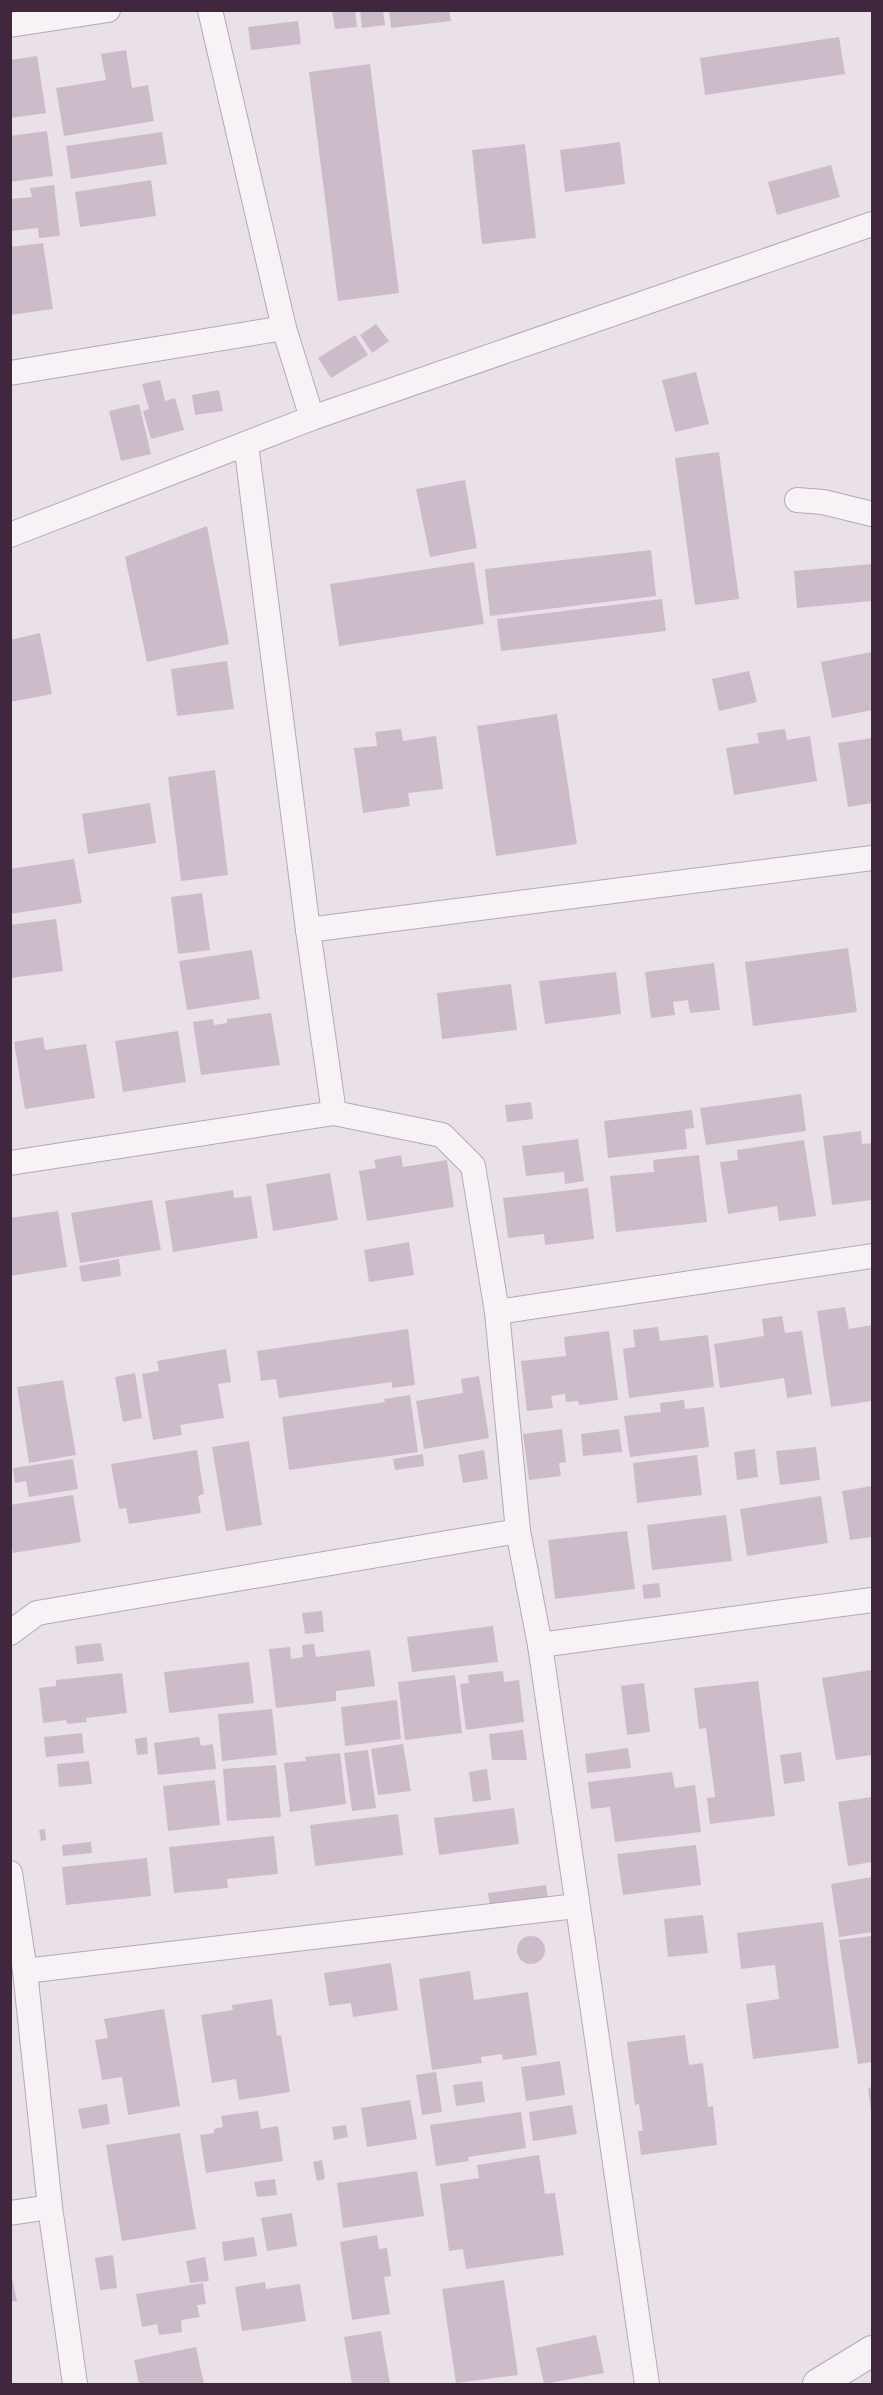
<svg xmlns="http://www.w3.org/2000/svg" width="883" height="2395" viewBox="0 0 883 2395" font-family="Helvetica,sans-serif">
<rect width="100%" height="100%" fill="#e9e0e8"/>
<g fill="#ccbcca">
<path d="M332 10H355L357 27 335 29Z"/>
<path d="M360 10H383L385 25 362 28Z"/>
<path d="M389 10H449L451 21 391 28Z"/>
<path d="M298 21 301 44 251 50 248 27Z"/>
<path d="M839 37 845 74 705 95 700 58Z"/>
<path d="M126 50 132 88 148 85 154 121 64 136 56 88 106 80 101 54Z"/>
<path d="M37 56 46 113 10 118V60Z"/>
<path d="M370 64 399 293 338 301 309 72Z"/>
<path d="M47 131 53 176 10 182V136Z"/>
<path d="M162 132 167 164 71 179 66 146Z"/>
<path d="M620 142 625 184 565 192 560 150Z"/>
<path d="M525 144 536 238 482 244 472 150Z"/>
<path d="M831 165 840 197 777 215 768 182Z"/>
<path d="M151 180 156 216 80 227 75 192Z"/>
<path d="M54 185 60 236 39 238 38 228 10 231V199L32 197 30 188Z"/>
<path d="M43 243 53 309 10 315V247Z"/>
<path d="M376 324 389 341 372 353 360 335Z"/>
<path d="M355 335 368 355 331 378 318 358Z"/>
<path d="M696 372 709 424 675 432 662 380Z"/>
<path d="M160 380 165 401 175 398 184 430 151 439 143 411 149 409 142 384Z"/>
<path d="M219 390 223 411 195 415 192 395Z"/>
<path d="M139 404 151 454 121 461 109 411Z"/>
<path d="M719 452 739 599 695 605 675 458Z"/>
<path d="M465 480 477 548 430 557 416 489Z"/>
<path d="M207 526 229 644 147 662 125 557Z"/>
<path d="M651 550 656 596 490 616 485 569Z"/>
<path d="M474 562 484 624 339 646 330 584Z"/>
<path d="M872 564V601L797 608 794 571Z"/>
<path d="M662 599 666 631 501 651 497 619Z"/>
<path d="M40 633 52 694 10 702V640Z"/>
<path d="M872 652V710L832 718 821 662Z"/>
<path d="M227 661 234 709 177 716 171 669Z"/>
<path d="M749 671 757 702 719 711 712 679Z"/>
<path d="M557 714 577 844 496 856 477 726Z"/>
<path d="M401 729 403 741 436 736 443 789 408 793 410 806 363 813 354 748 377 746 375 732Z"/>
<path d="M785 729 787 740 810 736 817 781 734 795 726 748 759 743 757 733Z"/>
<path d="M872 738V803L848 807 838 743Z"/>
<path d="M215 770 228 875 181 881 168 777Z"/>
<path d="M150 803 156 843 88 854 82 814Z"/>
<path d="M74 859 82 903 10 914V869Z"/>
<path d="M202 893 210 950 178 954 171 897Z"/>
<path d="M56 919 63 971 10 978V925Z"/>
<path d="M848 948 857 1012 753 1026 745 962Z"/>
<path d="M252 950 260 999 187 1010 179 961Z"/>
<path d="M714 963 720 1010 690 1013 688 1000 673 1002 675 1015 651 1018 645 972Z"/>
<path d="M616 972 621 1014 545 1024 539 981Z"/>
<path d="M511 984 517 1030 442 1039 437 993Z"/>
<path d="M271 1013 280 1065 201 1075 193 1022 213 1019 214 1025 227 1023V1019Z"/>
<path d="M178 1031 186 1082 123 1092 115 1041Z"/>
<path d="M43 1037 45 1050 86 1044 95 1098 25 1109 14 1042Z"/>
<path d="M801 1094 806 1131 706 1145 700 1108Z"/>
<path d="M531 1102 533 1119 507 1122 505 1105Z"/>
<path d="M692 1110 694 1128 685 1129 687 1149 608 1158 604 1121Z"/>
<path d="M861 1131 862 1144 872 1143V1200L832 1205 823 1136Z"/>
<path d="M578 1139 584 1181 565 1184 564 1172 526 1176 522 1146Z"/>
<path d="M804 1140 816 1216 779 1221 777 1206 728 1214 720 1162 738 1160 737 1150Z"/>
<path d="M401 1155 403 1167 447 1160 454 1207 367 1221 359 1171 376 1168 374 1160Z"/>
<path d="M699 1155 707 1222 616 1232 610 1176 654 1172 653 1160Z"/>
<path d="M330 1173 338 1220 273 1231 266 1184Z"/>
<path d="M588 1188 594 1239 545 1245 544 1234 508 1238 503 1198Z"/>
<path d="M233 1190 234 1198 251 1196 258 1238 173 1252 165 1201Z"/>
<path d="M152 1200 161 1250 80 1263 71 1213Z"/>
<path d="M58 1211 67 1267 10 1276V1218Z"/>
<path d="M409 1242 414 1275 369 1282 364 1250Z"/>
<path d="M119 1259 121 1276 82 1282 79 1266Z"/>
<path d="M845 1307 849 1329 872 1325V1401L831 1407 817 1311Z"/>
<path d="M782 1316 785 1333 802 1331 812 1394 787 1398 784 1378 720 1388 714 1344 764 1336 762 1319Z"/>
<path d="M658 1327 660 1341 708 1335 714 1387 629 1398 623 1349 635 1347 633 1330Z"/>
<path d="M408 1329 415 1385 392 1388V1382L279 1398 276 1379 261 1381 257 1351Z"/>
<path d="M609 1331 618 1400 579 1405 578 1401 566 1402 565 1394 551 1396 553 1408 527 1411 521 1361 566 1356 564 1337Z"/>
<path d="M226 1349 231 1382 218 1384 224 1418 180 1425 182 1435 153 1440 142 1374 159 1371 157 1361Z"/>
<path d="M135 1373 142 1418 123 1422 115 1377Z"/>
<path d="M479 1376 489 1438 424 1449 416 1401 463 1393 461 1379Z"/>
<path d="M63 1380 76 1455 29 1463 17 1387Z"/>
<path d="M410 1395 418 1452 289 1470 282 1417 385 1402 384 1399Z"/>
<path d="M684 1400 685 1409 704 1407 709 1447 630 1457 624 1416 661 1412 660 1403Z"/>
<path d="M562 1429 566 1462 559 1463 561 1476 529 1480 523 1434Z"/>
<path d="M619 1429 622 1452 583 1456 581 1434Z"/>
<path d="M249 1441 262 1525 226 1531 212 1447Z"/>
<path d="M816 1447 820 1480 780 1485 776 1451Z"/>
<path d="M755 1449 758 1477 737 1480 734 1452Z"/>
<path d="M197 1450 204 1494 198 1496 201 1513 129 1524 126 1508 119 1509 111 1464Z"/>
<path d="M484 1450 488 1479 463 1483 458 1455Z"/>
<path d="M423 1454 424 1466 395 1470 393 1459Z"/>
<path d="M697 1455 702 1495 637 1503 633 1463Z"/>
<path d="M73 1459 78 1489 29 1497 26 1481 15 1483 13 1468Z"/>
<path d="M872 1486V1537L850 1540 842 1491Z"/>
<path d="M73 1495 81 1542 13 1553 10 1537V1505Z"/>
<path d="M821 1496 828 1543 747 1556 740 1509Z"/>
<path d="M726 1515 732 1561 652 1570 647 1525Z"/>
<path d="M627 1531 635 1589 555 1599 548 1540Z"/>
<path d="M659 1583 661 1597 644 1599 642 1585Z"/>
<path d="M322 1611 324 1632 305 1634 302 1613Z"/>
<path d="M493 1626 498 1662 412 1672 407 1637Z"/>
<path d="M101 1643 104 1661 77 1664 75 1646Z"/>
<path d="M314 1644 316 1657 370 1650 375 1686 336 1691V1701L276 1708 269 1649 290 1647 291 1659 303 1657 302 1645Z"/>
<path d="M249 1662 254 1703 169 1713 164 1672Z"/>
<path d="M872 1670V1755L836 1760 822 1678Z"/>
<path d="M503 1671 504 1682 519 1680 524 1722 466 1730 460 1684 469 1683 468 1675Z"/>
<path d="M122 1673 127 1713 86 1718 87 1722 67 1724 66 1720 43 1723 39 1688 56 1686V1680Z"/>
<path d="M455 1675 462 1733 405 1740 398 1682Z"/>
<path d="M758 1681 775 1816 710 1824 707 1798 715 1797 706 1728 699 1729 694 1688Z"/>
<path d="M644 1683 650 1732 627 1735 621 1686Z"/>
<path d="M397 1700 401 1739 345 1746 341 1707Z"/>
<path d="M272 1709 277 1755 222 1761 218 1714Z"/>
<path d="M523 1730 527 1760H492L489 1734Z"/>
<path d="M82 1733 84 1753 46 1757 44 1737Z"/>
<path d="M147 1737 148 1754 137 1755 135 1739Z"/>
<path d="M199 1737 201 1746 213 1744 216 1769 158 1775 154 1743Z"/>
<path d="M403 1744 411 1791 378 1795 371 1749Z"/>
<path d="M628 1748 631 1768 587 1773 585 1754Z"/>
<path d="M368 1750 376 1808 352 1811 344 1753Z"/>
<path d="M801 1752 805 1781 784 1784 780 1755Z"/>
<path d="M340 1753 346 1804 290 1812 284 1763 306 1761 305 1757Z"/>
<path d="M89 1761 92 1784 59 1787 57 1764Z"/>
<path d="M276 1765 281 1817 227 1821 223 1769Z"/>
<path d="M487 1769 491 1800 473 1802 469 1772Z"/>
<path d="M672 1772 675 1788 695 1785 701 1832 615 1842 610 1807 591 1809 588 1782Z"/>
<path d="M215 1780 220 1825 168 1831 163 1786Z"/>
<path d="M872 1797V1862L848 1866 838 1802Z"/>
<path d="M514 1808 519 1844 439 1855 434 1818Z"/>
<path d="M398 1814 403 1855 315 1866 310 1825Z"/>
<path d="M45 1829 46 1840 41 1841 39 1830Z"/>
<path d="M274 1836 278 1874 227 1879 228 1888 174 1893 169 1847Z"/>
<path d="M91 1842 92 1853 63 1856 62 1845Z"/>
<path d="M696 1845 701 1885 623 1895 617 1854Z"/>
<path d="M147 1858 151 1896 66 1905 62 1867Z"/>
<path d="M872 1877V1932L839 1937 831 1884Z"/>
<path d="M546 1885 549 1904 491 1913 488 1893Z"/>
<path d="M703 1915 708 1953 668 1957 664 1919Z"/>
<path d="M823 1922 839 2048 753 2059 746 2004 779 1999 775 1965 741 1969 737 1933Z"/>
<circle cx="531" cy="1950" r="14"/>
<path d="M872 1936V2062L858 2064 839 1940Z"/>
<path d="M391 1963 398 2010 353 2017 351 2003 329 2006 324 1973Z"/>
<path d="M470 1971 474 2000 528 1992 537 2055 503 2060 502 2054 481 2057 482 2063 432 2070 419 1979Z"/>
<path d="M272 1999 277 2036 281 2035 290 2092 239 2100 236 2079 212 2083 201 2015 233 2010 232 2005Z"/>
<path d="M164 2009 180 2106 128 2115 122 2077 102 2080 95 2040 108 2038 104 2019Z"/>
<path d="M685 2035 689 2065 703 2063 708 2107 713 2106 717 2145 641 2155 638 2131H643L639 2104 635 2105 627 2042Z"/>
<path d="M560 2061 565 2095 526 2101 521 2067Z"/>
<path d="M436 2072 442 2112 422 2115 416 2075Z"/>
<path d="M482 2081 485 2102 456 2106 453 2085Z"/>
<path d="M872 2086V2111H871L868 2089Z"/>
<path d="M410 2100 417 2139 367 2147 361 2108Z"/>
<path d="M107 2104 110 2124 82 2129 78 2109Z"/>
<path d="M572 2105 577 2134 533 2141 529 2112Z"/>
<path d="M258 2111 261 2129 278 2126 283 2161 206 2173 200 2135 214 2133V2129L223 2127 221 2116Z"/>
<path d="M521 2112 526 2148 468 2157 469 2161 436 2166 430 2125Z"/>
<path d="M346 2125 348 2137 334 2140 332 2127Z"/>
<path d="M180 2133 196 2229 122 2241 106 2145Z"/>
<path d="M539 2155 545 2194 555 2193 564 2255 466 2269 463 2249 449 2251 440 2184 479 2178 477 2165Z"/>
<path d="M322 2160 325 2179 317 2181 313 2162Z"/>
<path d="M417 2171 424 2216 343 2228 337 2183Z"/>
<path d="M275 2179 277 2195 257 2197 254 2182Z"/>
<path d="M292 2213 297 2246 267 2251 261 2218Z"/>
<path d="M377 2235 379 2249 387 2248 391 2276 384 2277 390 2314 352 2320 340 2242Z"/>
<path d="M254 2237 257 2256 224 2261 222 2242Z"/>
<path d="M113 2255 117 2288 100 2290 95 2258Z"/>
<path d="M205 2257 209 2281 190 2283 186 2261Z"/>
<path d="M10 2269 17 2301 10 2302Z"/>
<path d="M504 2280 518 2375 456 2383 442 2289Z"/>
<path d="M265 2282 266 2289 300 2284 306 2321 242 2331 235 2287Z"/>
<path d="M203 2283 206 2304 197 2305 200 2317 181 2320 182 2332 159 2335 157 2324 142 2327 136 2294Z"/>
<path d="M381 2331 390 2384H352L344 2337Z"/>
<path d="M596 2335 604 2373 544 2384 536 2348Z"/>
<path d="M196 2347 204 2384H139L134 2360Z"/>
</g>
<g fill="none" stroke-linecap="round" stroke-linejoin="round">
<defs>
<g id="minor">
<path d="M210 10 284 328"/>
<path d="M10 25 108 10"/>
<path d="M10 373 284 328 312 418"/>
<path d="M246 444 308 930 334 1113"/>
<path d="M797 500 823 502 872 514"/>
<path d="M10 535 312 418 872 224"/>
<path d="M308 930 872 858"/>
<path d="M10 1163 334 1113 442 1135 473 1166 497 1312 518 1531 540 1645 647 2384"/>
<path d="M497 1312 872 1256"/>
<path d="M10 1633 37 1613 518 1531"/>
<path d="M540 1645 872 1600"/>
<path d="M10 1873 25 1971 50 2207 75 2384"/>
<path d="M25 1971 576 1906"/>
<path d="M10 2213 50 2207"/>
</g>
<path id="tertiary" d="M818 2384 872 2351"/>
</defs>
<use href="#minor" stroke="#b7a8b5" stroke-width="26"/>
<use href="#tertiary" stroke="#b7a8b5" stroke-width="32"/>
<use href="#minor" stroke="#f7f2f6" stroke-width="24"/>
<use href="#tertiary" stroke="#f7f2f6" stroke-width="30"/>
</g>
<rect width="883" height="2395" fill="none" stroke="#41273d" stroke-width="24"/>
</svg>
